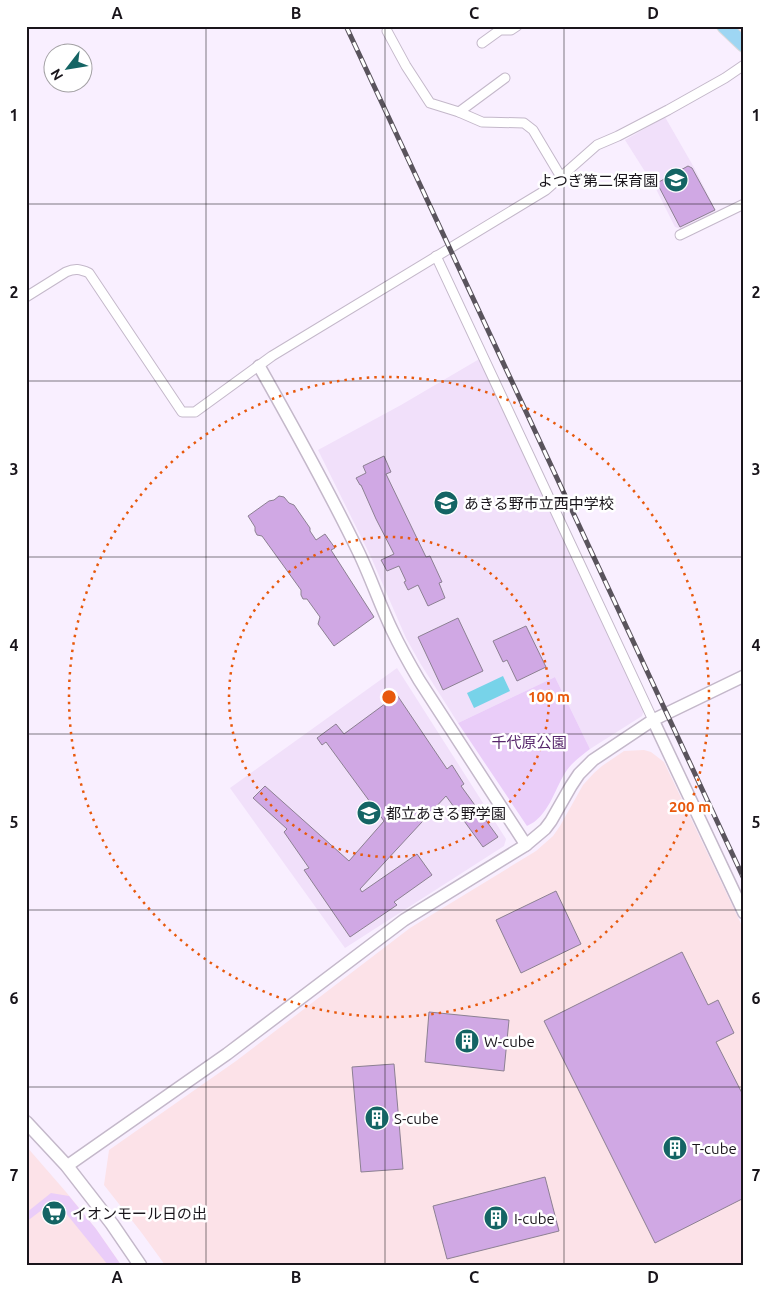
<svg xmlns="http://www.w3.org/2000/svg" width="770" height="1291" viewBox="0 0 770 1291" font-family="Ubuntu,'Noto Sans JP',sans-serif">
<rect width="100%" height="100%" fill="#f9efff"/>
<g fill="#fce2e8">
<path d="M644 750 651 752 664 762 744 930V1265H165L141 1232 104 1185 109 1150 236 1061 410 928 536 851 553 836 560 826 583 785 594 773 602 766 624 751Z"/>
<path d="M26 1146 66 1192 96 1229 121 1265H26Z"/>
</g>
<g fill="#f1e0fa">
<path d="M665 117 696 171 716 211 689 227 681 229 675 227 656 189 625 140Z"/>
<path d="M481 358 644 710 642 716 590 749 555 677 458 723 420 663 406 638 399 622 371 557 318 450 401 405Z"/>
<path d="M397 668 506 839 504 846 345 948 230 788Z"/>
</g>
<g fill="#eacdf9">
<path d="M555 677 590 749C581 756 571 763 565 773 554 791 548 817 527 826L458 723Z"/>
<path d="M51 1193 69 1196 96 1229 121 1265H108L60 1206 52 1211 47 1206 26 1222V1213Z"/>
</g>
<path fill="#77d3e9" d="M503 676 510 691 474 708 467 693Z"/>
<g fill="#d0a8e4" stroke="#8c8092">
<path d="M688 166 692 168 715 210 680 227 657 183Z"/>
<path d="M384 456 391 472 386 474 426 557 430 556 442 582 439 583 445 598 428 606 418 585 408 590 404 582 406 581 399 566 387 571 381 560 394 554 376 519 361 485H360L356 478 366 473 363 466Z"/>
<path d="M279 496 284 497 289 503 294 505 310 528V531L316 540 325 534 335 548 331 550 374 617 334 646 318 624 320 617 307 599H303L301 595V590L262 536 257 535 255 531V527L248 516 269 501 274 500Z"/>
<path d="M458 618 483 671 443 690 418 637Z"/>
<path d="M526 626 546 667 517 681 507 660 503 662 493 641Z"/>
<path d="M397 695 447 769 452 765 464 784 461 786 498 837 483 847 446 796 360 889 362 892 417 854 432 875 394 902 397 905 350 937 304 870 309 868 284 832 287 829 253 798 265 786 349 861 384 821 326 742 322 745 317 738 336 724 344 734Z"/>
<path d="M556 891 581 944 521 973 496 920Z"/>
<path d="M682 952 708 1005 718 1000 734 1033 716 1042 744 1097V1198L655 1243 544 1021Z"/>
<path d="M429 1012 509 1020 504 1071 425 1062Z"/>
<path d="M394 1064 403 1169 361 1172 352 1067Z"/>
<path d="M545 1177 559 1231 447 1259 433 1206Z"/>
</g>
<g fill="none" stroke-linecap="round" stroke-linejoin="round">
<defs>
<g id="minor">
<path d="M387 31 406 66 430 103 459 112 482 122 524 123 533 130 561 177"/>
<path d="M482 43 500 30H511L517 26"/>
<path d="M459 112 505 78"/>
<path d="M680 235 744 204"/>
<path d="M436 256 653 720"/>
<path d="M26 297 66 272C75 268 80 269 89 273L182 412H195L272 356 546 190 597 145 618 136 668 110 725 78 744 65"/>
</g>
<g id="tertiary">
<path d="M259 366C294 428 328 489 359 553 371 578 380 605 392 630 400 647 409 663 419 680L526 845"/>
<path d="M653 720 744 913"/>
<path d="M67 1166 227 1054 404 920 526 845 545 829 551 821 571 786 579 774 593 760 653 720 744 676"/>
</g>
<path id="secondary" d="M26 1122 67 1166 112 1224 140 1265"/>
<path id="primary" d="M724 26 744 45"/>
</defs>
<use href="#minor" stroke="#c4b8ca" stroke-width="11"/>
<use href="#tertiary" stroke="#c4b8ca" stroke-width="14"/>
<use href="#secondary" stroke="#c4b8ca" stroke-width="15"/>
<use href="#primary" stroke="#dadadb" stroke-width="16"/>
<use href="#minor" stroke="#fff" stroke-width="9"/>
<use href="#tertiary" stroke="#fff" stroke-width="11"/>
<use href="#secondary" stroke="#fff" stroke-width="12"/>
<use href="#primary" stroke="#9ed6f3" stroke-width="14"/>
<defs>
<path id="rail" d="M346 26 744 879"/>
</defs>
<use href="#rail" stroke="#5a545d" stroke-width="5"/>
<use href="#rail" stroke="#fff" stroke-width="3" stroke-dasharray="9" stroke-linecap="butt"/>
</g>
<path fill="none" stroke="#19151b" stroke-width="1" stroke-opacity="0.55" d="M206 26V1265M385 26V1265M564 26V1265M26 204H744M26 381H744M26 557H744M26 734H744M26 910H744M26 1087H744"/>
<g fill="none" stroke="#e8590c" stroke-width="2.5" stroke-dasharray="2.5 5">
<circle cx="389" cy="697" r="160"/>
<circle cx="389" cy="697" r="320"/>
</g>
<defs>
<symbol id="school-disc" viewBox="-11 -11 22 22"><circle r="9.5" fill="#146464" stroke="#fff"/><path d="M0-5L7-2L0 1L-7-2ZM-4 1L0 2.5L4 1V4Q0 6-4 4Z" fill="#fff"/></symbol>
<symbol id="building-disc" viewBox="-11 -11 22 22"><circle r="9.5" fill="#146464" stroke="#fff"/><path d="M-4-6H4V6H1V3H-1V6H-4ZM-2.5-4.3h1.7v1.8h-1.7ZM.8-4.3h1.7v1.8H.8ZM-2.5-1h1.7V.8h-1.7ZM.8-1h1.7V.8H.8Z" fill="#fff"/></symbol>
<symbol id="supermarket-disc" viewBox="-11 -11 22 22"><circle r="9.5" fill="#146464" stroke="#fff"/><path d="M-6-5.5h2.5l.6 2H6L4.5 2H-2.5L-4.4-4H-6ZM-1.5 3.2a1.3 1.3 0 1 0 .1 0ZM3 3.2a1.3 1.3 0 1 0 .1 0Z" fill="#fff"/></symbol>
</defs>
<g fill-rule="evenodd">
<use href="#school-disc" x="662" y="166" width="28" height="28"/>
<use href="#school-disc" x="432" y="489" width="28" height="28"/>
<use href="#school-disc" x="355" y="799" width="28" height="28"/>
<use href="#building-disc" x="453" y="1027" width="28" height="28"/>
<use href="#building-disc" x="363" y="1104" width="28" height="28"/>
<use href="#building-disc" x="661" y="1134" width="28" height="28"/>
<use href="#supermarket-disc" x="40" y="1199" width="28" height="28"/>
<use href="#building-disc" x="482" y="1204" width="28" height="28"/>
</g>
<g text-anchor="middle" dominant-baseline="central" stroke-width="5" stroke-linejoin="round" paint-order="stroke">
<g font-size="15" fill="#19151b" stroke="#fff" text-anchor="start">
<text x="658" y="180" text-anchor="end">よつぎ第二保育園</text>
<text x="464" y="503">あきる野市立西中学校</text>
<text x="386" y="813">都立あきる野学園</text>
<text x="484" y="1041">W-cube</text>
<text x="394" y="1118">S-cube</text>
<text x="692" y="1148">T-cube</text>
<text x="72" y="1213">イオンモール日の出</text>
<text x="514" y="1218">I-cube</text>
</g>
<g font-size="15" fill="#57266c" stroke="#fff">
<text x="529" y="742">千代原公園</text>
</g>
</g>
<circle cx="389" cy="697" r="8" fill="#e8590c" stroke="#fff" stroke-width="2.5"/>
<g font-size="15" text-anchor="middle" font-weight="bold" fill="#e8590c" stroke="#fff" stroke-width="5" stroke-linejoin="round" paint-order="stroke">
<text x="549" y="702">100 m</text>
<text x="690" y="812">200 m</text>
</g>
<rect width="770" height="1291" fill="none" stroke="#ffffff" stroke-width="55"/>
<g transform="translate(68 68) rotate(239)"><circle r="24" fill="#ffffff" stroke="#a3a1a4"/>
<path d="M0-4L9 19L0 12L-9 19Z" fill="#146464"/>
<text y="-8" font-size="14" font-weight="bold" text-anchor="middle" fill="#19151b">N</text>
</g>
<rect x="28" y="28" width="714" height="1236" fill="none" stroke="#19151b" stroke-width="2"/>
<g font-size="16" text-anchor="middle" font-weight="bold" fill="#19151b">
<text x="117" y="19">A</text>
<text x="296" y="19">B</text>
<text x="474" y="19">C</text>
<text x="653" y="19">D</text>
<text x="14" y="121">1</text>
<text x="756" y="121">1</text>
<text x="14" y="298">2</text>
<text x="756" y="298">2</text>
<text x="14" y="475">3</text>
<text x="756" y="475">3</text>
<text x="14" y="651">4</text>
<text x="756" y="651">4</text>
<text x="14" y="828">5</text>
<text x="756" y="828">5</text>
<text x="14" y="1004">6</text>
<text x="756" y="1004">6</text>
<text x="14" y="1181">7</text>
<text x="756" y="1181">7</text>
<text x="117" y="1283">A</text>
<text x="296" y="1283">B</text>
<text x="474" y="1283">C</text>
<text x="653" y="1283">D</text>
</g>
</svg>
